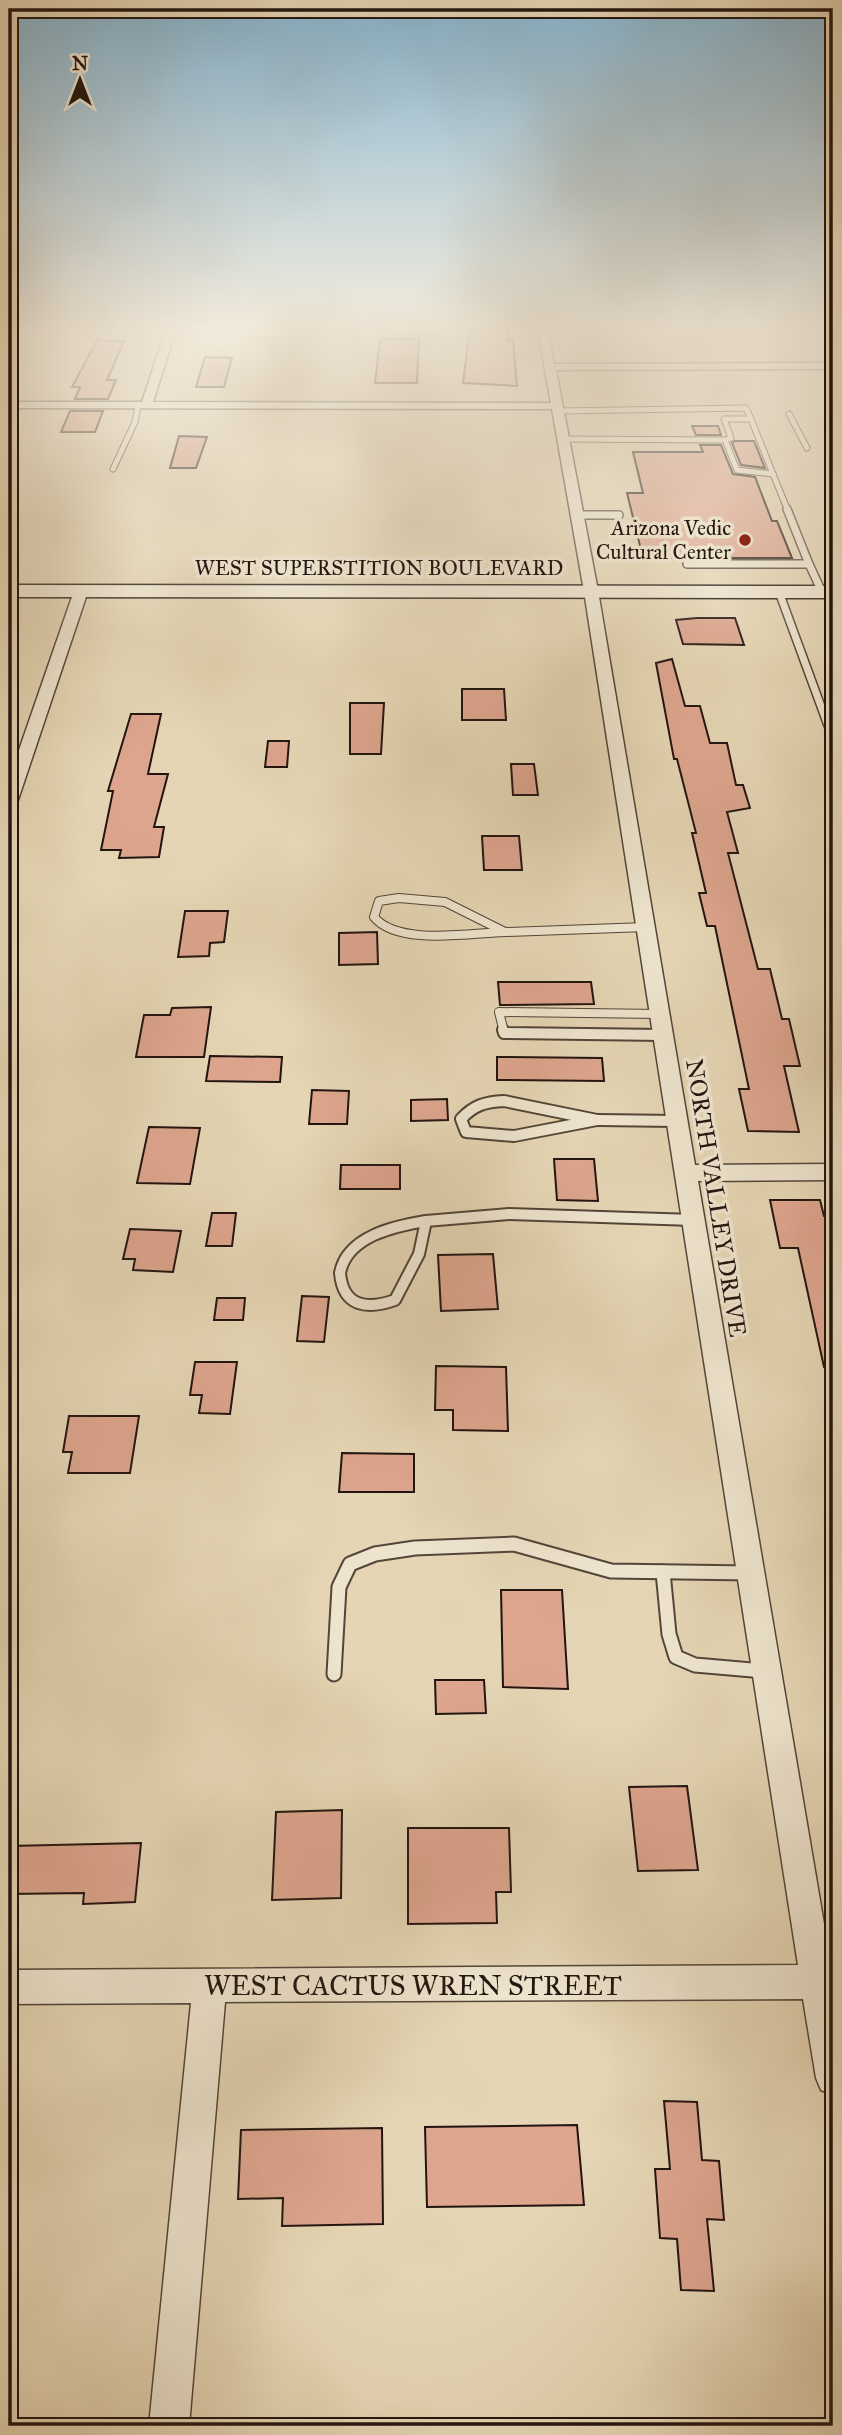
<svg xmlns="http://www.w3.org/2000/svg" width="842" height="2435" viewBox="0 0 842 2435" font-family="'IM FELL Great Primer',serif">
<rect width="100%" height="100%" fill="#e5d5b4"/>
<filter id="stains"><feTurbulence type="fractalNoise" baseFrequency=".00286" numOctaves="4"/><feColorMatrix values="0 0 0 0 .2 0 0 0 0 .09 0 0 0 0 .02 0 0 0 .5 -.17"/></filter>
<radialGradient id="worn" r=".72"><stop offset=".6" stop-color="#630" stop-opacity="0"/><stop offset="1" stop-color="#630" stop-opacity=".3"/></radialGradient>
<g fill="#dda58e" stroke="#221510" stroke-width="2">
<path d="M470 328 509 329 508 340H513L517 386 463 383Z"/>
<path d="M380 339H419L417 383H375Z"/>
<path d="M97 340 124 341 107 380H116L108 399H75L80 387H72Z"/>
<path d="M205 357 232 358 224 387H196Z"/>
<path d="M70 411H103L95 432H61Z"/>
<path d="M692 426H718L721 435H696Z"/>
<path d="M179 436 207 437 196 468H170Z"/>
<path d="M735 441H754L765 468 741 465 732 443Z"/>
<path d="M700 445H721L733 474 755 477 772 521H777L792 558H643L627 493H643L633 452H703Z"/>
<path d="M697 618H735L744 645 683 644 676 620Z"/>
<path d="M672 659 685 706H700L710 743H727L736 785H743L750 808 727 812 738 853H728L758 969H770L782 1019H789L800 1066H784L799 1132 748 1131 739 1089H749L715 926H707L699 893H706L692 833H696L677 759H674L656 663Z"/>
<path d="M462 689H504L506 720H462Z"/>
<path d="M350 703H384L381 754H350Z"/>
<path d="M131 714H161L148 774H168L154 827H164L159 857 119 858 121 850H101L113 791H108Z"/>
<path d="M268 741H289L287 767H265Z"/>
<path d="M511 764H534L538 795H513Z"/>
<path d="M482 836H519L522 870H484Z"/>
<path d="M185 911H228L224 942 210 943 209 956 178 957Z"/>
<path d="M377 932 378 964 339 965V933Z"/>
<path d="M498 982H591L594 1004 500 1005Z"/>
<path d="M211 1007 204 1057H136L144 1015H170L172 1008Z"/>
<path d="M210 1056 282 1057 280 1082 206 1081Z"/>
<path d="M497 1057 602 1058 604 1081 497 1080Z"/>
<path d="M312 1090 349 1091 347 1124H309Z"/>
<path d="M447 1099 448 1120 411 1121V1100Z"/>
<path d="M149 1127 200 1128 190 1184 137 1183Z"/>
<path d="M554 1159H594L598 1201 557 1200Z"/>
<path d="M341 1165H400V1189H340Z"/>
<path d="M770 1200H820L824 1216H833V1366L824 1367 798 1248H780Z"/>
<path d="M212 1213H236L232 1246H206Z"/>
<path d="M130 1229 181 1231 173 1272 133 1270 135 1259H123Z"/>
<path d="M493 1254 498 1309 441 1311 438 1255Z"/>
<path d="M302 1296 329 1297 324 1342 297 1341Z"/>
<path d="M217 1298H245L243 1320H214Z"/>
<path d="M195 1362H237L230 1414 199 1413 202 1395H190Z"/>
<path d="M436 1366 506 1367 508 1431 453 1430V1410H435Z"/>
<path d="M69 1416H139L130 1473H68L72 1452H63Z"/>
<path d="M342 1453 414 1454V1492H339Z"/>
<path d="M501 1590H562L568 1689 503 1687Z"/>
<path d="M435 1680H484L486 1713 436 1714Z"/>
<path d="M687 1786 698 1870 638 1871 629 1787Z"/>
<path d="M342 1810 341 1898 272 1900 276 1812Z"/>
<path d="M408 1828H509L511 1892H496L497 1923 408 1924Z"/>
<path d="M141 1843 135 1902 83 1904 84 1893 9 1894V1846Z"/>
<path d="M664 2101 697 2102 702 2160 719 2161 724 2220 707 2219 714 2291 681 2290 677 2239 660 2238 655 2169H670Z"/>
<path d="M577 2125 584 2205 427 2207 425 2127Z"/>
<path d="M382 2128 383 2224 282 2226 283 2198 238 2199 241 2130Z"/>
</g>
<g fill="none" stroke-linecap="round" stroke-linejoin="round">
<defs>
<g id="service-far4">
<path d="M557 411 746 408 751 419"/>
<path d="M789 414 807 448"/>
<path d="M724 419H751L773 474 737 470 725 440 731 438Z"/>
<path d="M562 439 725 440"/>
<path d="M113 469 135 422 138 406"/>
<path d="M773 474 788 511"/>
</g>
<g id="service-far3">
<path d="M787 509 809 564"/>
<path d="M577 515H619"/>
<path d="M687 564H809L822 592"/>
<path d="M779 592 833 739"/>
</g>
<g id="service-far2">
<path d="M399 898 445 902 505 932C469 933 398 946 374 917L379 901Z"/>
<path d="M505 932 646 927"/>
<path d="M504 1032 499 1012 660 1014"/>
</g>
<g id="service-far1">
<path d="M503 1030 504 1033 663 1035"/>
<path d="M504 1101 597 1120 514 1136 466 1132 461 1119C474 1105 485 1102 504 1101Z"/>
<path d="M597 1120 677 1121"/>
<path d="M426 1221 419 1254 395 1300C367 1310 343 1307 340 1273 347 1236 395 1226 426 1221Z"/>
<path d="M426 1221 509 1214 694 1220"/>
</g>
<g id="service">
<path d="M663 1572 669 1634 676 1657 695 1665 764 1671"/>
<path d="M334 1674 339 1587 350 1564 375 1554 415 1548 514 1544 611 1571 750 1573"/>
</g>
<g id="minor">
<path d="M167 326H177L153 402 551 403 537 326H547L554 364 833 363V369L556 370 598 591 695 1165 833 1164V1180L698 1181 833 1977V2095L821 2090 816 2078 803 1999 225 2002 189 2426H149L191 2003 9 2004V1970L798 1965 584 591 552 409 9 408V402H142Z"/>
<path d="M81 587 88 591 17 803 9 808V779L74 591Z"/>
</g>
<path id="secondary" d="M9 585 833 586V598L9 597Z"/>
</defs>
<use href="#service-far4" stroke="#534539" stroke-width="7"/>
<use href="#service-far3" stroke="#534539" stroke-width="10"/>
<use href="#service-far2" stroke="#534539" stroke-width="10"/>
<use href="#service-far1" stroke="#534539" stroke-width="14"/>
<use href="#service" stroke="#534539" stroke-width="17"/>
<use href="#minor" stroke="#534539" stroke-width="3"/>
<use href="#secondary" stroke="#221510" stroke-width="3"/>
<use href="#service-far4" stroke="#eee4ce" stroke-width="5"/>
<use href="#service-far3" stroke="#eee4ce" stroke-width="7"/>
<use href="#service-far2" stroke="#eee4ce" stroke-width="8"/>
<use href="#service-far1" stroke="#eee4ce" stroke-width="10"/>
<use href="#service" stroke="#eee4ce" stroke-width="13"/>
<use href="#minor" fill="#eee4ce" fill-rule="evenodd"/>
<use href="#secondary" fill="#eee4ce" fill-rule="evenodd"/>
</g>
<linearGradient id="sky" x2="0" y2="1"><stop stop-color="#87b6d2"/><stop offset="0.49" stop-color="#f3ecdd"/><stop offset="1" stop-color="#f3ecdd" stop-opacity="0"/></linearGradient>
<rect width="842" height="667" fill="url(#sky)"/>
<circle fill="#8f2418" stroke="#eee4ce" stroke-width="2.5" cx="745" cy="540" r="7"/>
<g text-anchor="middle" dominant-baseline="central" stroke-width="7" stroke-linejoin="round" paint-order="stroke">
<g font-size="21" fill="#221510" stroke="#eee4ce" text-anchor="end">
<text x="731" y="528">Arizona Vedic<tspan x="731" dy="24">Cultural Center</tspan></text>
</g>
<g font-size="21" fill="#221510" stroke="#eee4ce">
<text x="379" y="568">WEST SUPERSTITION BOULEVARD</text>
</g>
<g font-size="24" fill="#221510" stroke="#eee4ce">
<text transform="translate(716 1198) rotate(81)">NORTH VALLEY DRIVE</text>
</g>
<g font-size="28" fill="#221510" stroke="#eee4ce">
<text x="413" y="1985">WEST CACTUS WREN STREET</text>
</g>
</g>
<rect width="842" height="2435" fill="none" stroke="#e5d5b4" stroke-width="35"/>
<rect x="10" y="10" width="821" height="2414" fill="none" stroke="#221510" stroke-width="3.5"/>
<rect x="18" y="18" width="807" height="2400" fill="none" stroke="#221510" stroke-width="2"/>
<g transform="translate(80 80)" stroke="#eee4ce" stroke-width="5" paint-order="stroke">
<path d="M0-5L12 26L0 18L-12 26Z" fill="#221510"/>
<text y="-10" font-size="19" font-weight="bold" text-anchor="middle" fill="#221510">N</text>
</g>
<rect width="100%" height="100%" filter="url(#stains)"/>
<rect width="100%" height="100%" fill="url(#worn)"/>
</svg>
